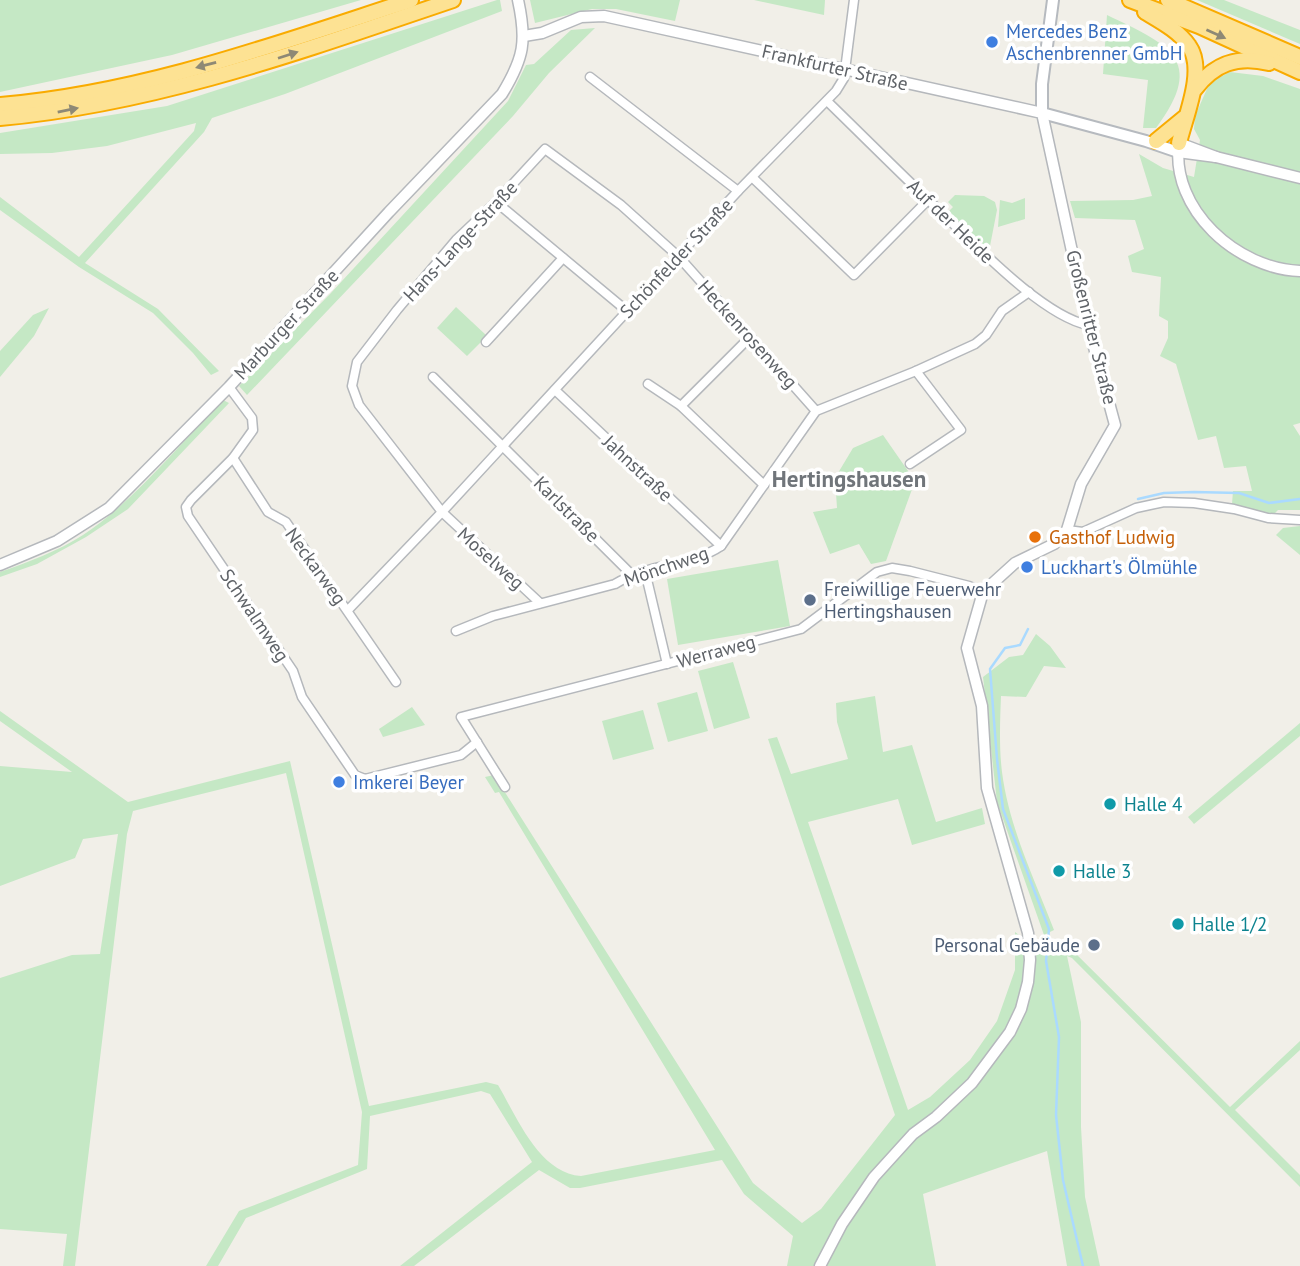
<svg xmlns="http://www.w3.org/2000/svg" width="1300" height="1266" viewBox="0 0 1300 1266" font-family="'PT Sans',sans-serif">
<rect width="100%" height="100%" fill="#f1efe8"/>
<g fill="#c5e8c5">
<path d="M0 0H361L172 55 0 92Z"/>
<path d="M497 0H500L502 11 285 94 212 118 204 132 85 263 158 309 219 371 211 375 193 353 153 313 79 267 0 210V197L79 257 194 131 196 123 107 146 52 153 0 154V133L167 106Z"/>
<path d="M530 0H680L675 21 616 9H592L535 23Z"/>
<path d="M754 0H825L824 15Z"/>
<path d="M1197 0H1224L1300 30V44Z"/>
<path d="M1107 15C1167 44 1208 59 1156 128H1143L1148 80 1103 74Z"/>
<path d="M595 28 549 73 513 116 247 395 239 386 330 294 508 101 526 65 534 64 571 30Z"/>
<path d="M1230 72 1263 76 1300 89V423L1293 425 1300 436V510H1278L1273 515 1232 504 1233 491H1252L1246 466 1224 468 1216 436 1198 440 1176 364 1160 356 1168 338V321L1159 316 1161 277 1132 272 1128 256 1144 249 1135 220 1075 218 1070 201 1133 200 1152 196 1139 154 1163 168 1194 177 1200 140 1194 129 1195 116 1210 82Z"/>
<path d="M955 195 984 196 995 202 997 210 990 246 985 248 948 212 953 207 948 202Z"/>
<path d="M1025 198V219L998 227 1000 200 1012 203Z"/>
<path d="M456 307 487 336 467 356 437 328Z"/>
<path d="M49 308 34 336 0 377V351L33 315Z"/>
<path d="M223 400 229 403 128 509 86 537 37 564 0 577V572C29 562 58 551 83 535 132 503 181 443 223 400Z"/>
<path d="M883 435 915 481 886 561 871 564 859 544 830 554 813 512 837 508 835 478 853 448Z"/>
<path d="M1300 526V555L1276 535 1283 528Z"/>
<path d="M778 560 790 626 678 645 667 579Z"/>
<path d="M1036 634 1050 646 1066 668 1044 666 1026 697 1001 696C1000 721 999 748 1002 772 1009 827 1034 878 1054 930L1044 935 997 802 983 677 1009 657 1023 655Z"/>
<path d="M733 662 750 718 714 729 698 671Z"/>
<path d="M697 692 708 731 668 742 657 703Z"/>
<path d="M875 696 883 752 912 745 936 822 982 808 985 824 912 845 898 799 808 822 908 1110 930 1097 970 1060 997 1021 1015 970V932L1041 952 1054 956 1063 941 1230 1107 1300 1041V1050L1235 1110 1300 1175V1187L1072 958 1067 956 1081 1022V1127L1085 1197 1100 1266H1067L1047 1151 923 1194 936 1266H787L793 1236 744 1194 722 1160 580 1188H570L539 1170 414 1266H400L532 1162 490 1094 481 1091 370 1116 367 1169 246 1218 218 1266H206L239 1211 358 1165 362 1112 286 773 133 811 127 834 75 1266H63L67 1234 0 1229V978L72 955 100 954 118 834 83 839 75 858 0 886V766L72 772 0 721V711L128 802 290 761 369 1106 486 1082 498 1085C517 1117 539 1173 581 1176L715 1150 499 792 495 793 485 777 494 775 753 1183 802 1223 821 1209 895 1115 768 739 777 737 791 774 848 759 837 722 836 703Z"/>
<path d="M412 707 425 725 383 737 379 729Z"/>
<path d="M643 710 654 749 613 760 602 721Z"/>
<path d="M1300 723V736L1194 824 1188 817Z"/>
</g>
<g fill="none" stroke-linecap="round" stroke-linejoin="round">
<g stroke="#aadaff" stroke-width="2.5">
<path d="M1138 499 1164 493 1194 492 1239 493 1269 503 1300 499"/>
<path d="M1028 629 1020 645 1005 648 990 669 997 759 1003 809 1049 929 1046 961 1059 1037 1056 1115 1063 1180 1083 1266"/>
</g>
<defs>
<g id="minor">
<path d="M590 77 738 191"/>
<path d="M827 101C866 139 904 177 943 214 977 246 1043 316 1088 325"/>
<path d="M753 178 854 275 928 200"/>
<path d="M496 202 627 311"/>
<path d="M486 342 563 258"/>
<path d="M433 377 631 574"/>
<path d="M648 384 681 406 764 485"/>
<path d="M229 387 252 418 253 430 233 458 191 500 186 507 188 516 293 671 302 697 355 775 365 779 461 755 477 742"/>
<path d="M555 390 721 546"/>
<path d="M681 406 750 337"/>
<path d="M233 458 268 512 286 522 396 682"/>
<path d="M910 464 961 430 916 371"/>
<path d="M1067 530 1083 532 1136 508 1164 502 1194 503 1234 509 1268 518 1300 520"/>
<path d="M645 571 667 664"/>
<path d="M540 603 442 512 359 405 352 386 357 362 397 310 456 240 496 202 545 149 621 205 679 257 816 411"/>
<path d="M348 610 442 512 738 191 836 91 844 78 854 0"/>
<path d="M456 631 493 616 615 584C649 563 692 566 721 546L816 411 916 371 975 344 986 335 1002 311 1029 292"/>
<path d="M505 787 461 717 801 629 877 572 892 568 910 571 969 586 983 592"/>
</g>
<g id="tertiary">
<path d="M524 36 542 33 581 17 604 16 1042 113 1088 325 1115 425 1081 484 1067 530 1054 544 1015 563 983 592 967 648 982 706 987 788 1028 933 1030 960 1028 982 1021 1009 1010 1032 972 1083 936 1117 913 1134 874 1177 842 1224 820 1266"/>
<path d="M1178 152 1216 157 1300 178"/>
<path d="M1216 157 1179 143C1170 210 1238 269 1300 271"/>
<path d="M0 565 57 541 109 508 229 387 389 212 502 94C524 58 527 41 518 0"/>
</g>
<path id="secondary" d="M1053 0 1042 84V113L1146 141 1178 152"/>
<g id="motorway">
<path d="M1130 0 1199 26 1300 72"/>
<path d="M1168 0 1300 57"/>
<path d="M1145 12C1160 21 1179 31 1189 46 1206 70 1185 117 1179 143"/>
<path d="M1195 89C1214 64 1237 55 1269 63"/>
<path d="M0 105C142 93 276 44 411 0"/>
<path d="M0 118C157 104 305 50 453 0"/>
<path d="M1156 141 1184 118"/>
</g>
</defs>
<use href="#minor" stroke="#b5b8bc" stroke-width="11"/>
<use href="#tertiary" stroke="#b5b8bc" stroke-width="13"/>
<use href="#secondary" stroke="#b6babf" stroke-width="14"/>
<use href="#motorway" stroke="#f9ab00" stroke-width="18"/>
<use href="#minor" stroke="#fff" stroke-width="8"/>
<use href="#tertiary" stroke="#fff" stroke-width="10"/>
<use href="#secondary" stroke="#fff" stroke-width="10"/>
<use href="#motorway" stroke="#fde293" stroke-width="14"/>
</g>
<defs><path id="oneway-solid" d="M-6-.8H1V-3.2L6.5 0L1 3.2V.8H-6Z" transform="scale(1.75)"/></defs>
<g fill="#8e8975">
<use href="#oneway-solid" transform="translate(1216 34) rotate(24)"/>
<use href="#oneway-solid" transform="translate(288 55) rotate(-18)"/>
<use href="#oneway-solid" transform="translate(206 65) rotate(165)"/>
<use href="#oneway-solid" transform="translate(68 110) rotate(-11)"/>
</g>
<g fill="#3f7fe0" stroke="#fff" stroke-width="2.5">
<circle cx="992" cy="42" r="7"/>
<circle cx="1027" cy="567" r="7"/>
<circle cx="339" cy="782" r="7"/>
</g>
<circle fill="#e8710a" stroke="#fff" stroke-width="2.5" cx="1035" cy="537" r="7"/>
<g fill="#5c6f8a" stroke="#fff" stroke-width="2.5">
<circle cx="810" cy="600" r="7"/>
<circle cx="1094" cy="945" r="7"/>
</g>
<g fill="#0f9aa8" stroke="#fff" stroke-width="2.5">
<circle cx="1110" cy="804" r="7"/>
<circle cx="1059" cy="871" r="7"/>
<circle cx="1178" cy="924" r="7"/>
</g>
<g text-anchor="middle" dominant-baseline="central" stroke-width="7" stroke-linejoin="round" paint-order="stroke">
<g font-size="19" fill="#366cbe" stroke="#fff" text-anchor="start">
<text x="1006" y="31">Mercedes Benz<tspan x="1006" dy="22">Aschenbrenner GmbH</tspan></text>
<text x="1041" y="567">Luckhart's Ölmühle</text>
<text x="353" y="782">Imkerei Beyer</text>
</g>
<g font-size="19" fill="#5f6368" stroke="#fff">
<text transform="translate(835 67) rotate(13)">Frankfurter Straße</text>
<text transform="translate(951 221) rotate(44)">Auf der Heide</text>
<text transform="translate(460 241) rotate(-47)">Hans-Lange-Straße</text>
<text transform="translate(676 258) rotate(-47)">Schönfelder Straße</text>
<text transform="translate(286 324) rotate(-47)">Marburger Straße</text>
<text transform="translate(1092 327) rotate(76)">Großenritter Straße</text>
<text transform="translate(748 334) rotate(48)">Heckenrosenweg</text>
<text transform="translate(638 468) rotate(43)">Jahnstraße</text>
<text transform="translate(567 509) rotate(45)">Karlstraße</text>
<text transform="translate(491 558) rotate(42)">Moselweg</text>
<text transform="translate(316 566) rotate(54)">Neckarweg</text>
<text transform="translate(666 566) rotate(-19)">Mönchweg</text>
<text transform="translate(255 615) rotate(56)">Schwalmweg</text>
<text transform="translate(716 651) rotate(-15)">Werraweg</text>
</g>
<g font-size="19" fill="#c56008" stroke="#fff" text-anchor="start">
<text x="1049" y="537">Gasthof Ludwig</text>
</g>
<g font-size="19" fill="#4e5e75" stroke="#fff" text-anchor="start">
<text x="824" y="589">Freiwillige Feuerwehr<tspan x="824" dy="22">Hertingshausen</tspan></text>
<text x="1080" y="945" text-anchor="end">Personal Gebäude</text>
</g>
<g font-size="19" fill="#0d838f" stroke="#fff" text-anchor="start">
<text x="1124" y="804">Halle 4</text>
<text x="1073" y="871">Halle 3</text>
<text x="1192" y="924">Halle 1/2</text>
</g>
<g font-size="23" font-weight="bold" fill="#70757a" stroke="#fff">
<text x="849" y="478">Hertingshausen</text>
</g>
</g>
</svg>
